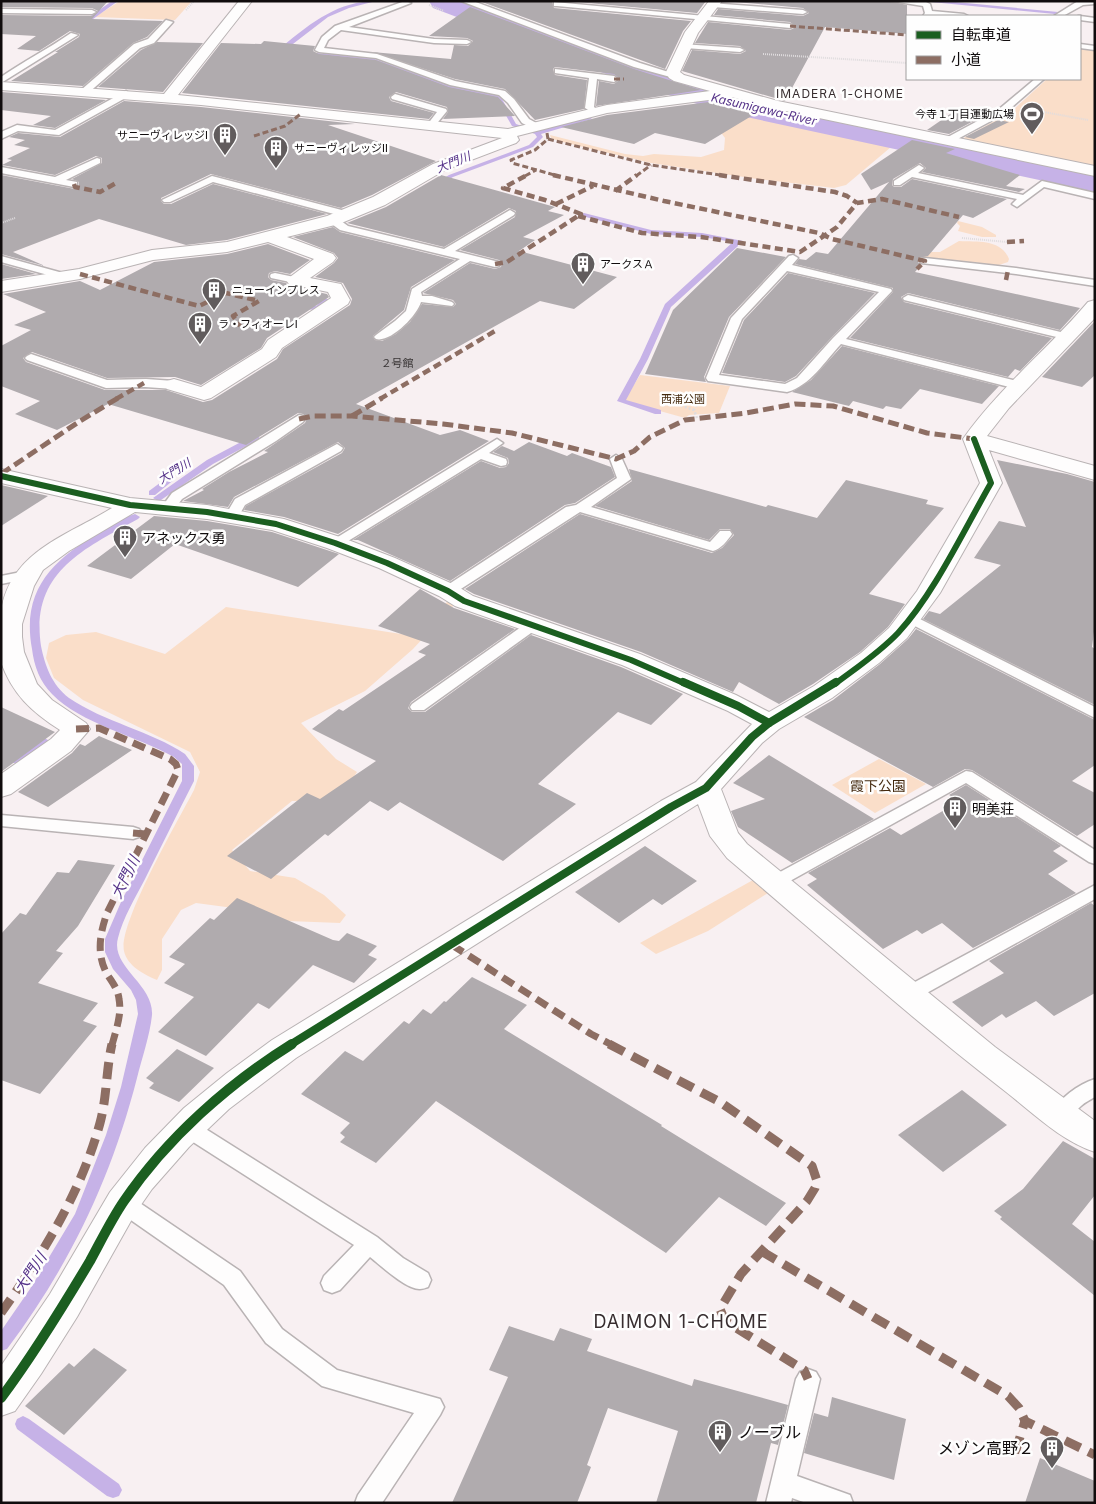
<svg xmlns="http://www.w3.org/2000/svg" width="1096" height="1504" viewBox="0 0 1096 1504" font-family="Inter,'Noto Sans JP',sans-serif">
<rect width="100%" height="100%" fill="#f8f0f2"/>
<g fill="#fadec9">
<path d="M120 1H192L175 20 95 17Z"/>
<path d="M1080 47 1095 49V166L962 139 1012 111 1047 79H1080Z"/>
<path d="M715 109 891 147 846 185 834 188 757 179 651 163 558 141 551 138 550 135 625 154 643 156 654 154 701 157 724 150 725 138 722 134 693 128Z"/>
<path d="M958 221 982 227 996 235V237H982L958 231 960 226 957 223Z"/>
<path d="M959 241C978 242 1001 239 1009 259L1008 262 996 266 921 257 931 252H940Z"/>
<path d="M640 375 730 386 719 413 689 415 685 418 624 401Z"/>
<path d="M448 601 454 605 413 649 365 691 301 723 336 759 357 772 341 797 331 801H292L232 850 250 871 295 878 324 895 346 915 340 923 288 921 256 911 196 903 181 910 162 939V970L157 980C145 975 127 966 124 951 118 924 179 819 194 790L200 772 190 752 83 700 54 678 46 658 49 643 66 635 96 632 165 654 226 607 414 636Z"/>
<path d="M879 759 926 784 875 813 832 785Z"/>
<path d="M753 880 768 893 708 931 656 954 640 943Z"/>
</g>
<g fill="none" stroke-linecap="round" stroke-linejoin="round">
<g fill="#c6b2e7" fill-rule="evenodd">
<path d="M112 1H118L89 22 80 24 77 22 85 20Z"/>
<path d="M376 1 349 8 328 17 289 47 288 49 292 52V54H288L282 50 284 45C312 22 339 1 376 1Z"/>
<path d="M921 1H945L1058 12 1055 14Z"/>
<path d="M316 53 369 57 445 84 497 95 502 99 516 124 537 131 589 117 592 119 541 134 543 137 533 147 453 177 436 187 433 185 434 184 449 175 529 145 537 137 535 134 512 126 497 100 493 97 441 86 368 61 314 56Z"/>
<path d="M584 213 651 230 702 233 743 241 738 243V246L671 307 648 359 626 400 661 410V414H655L617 401 640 359 665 304 733 242 702 237 651 234 582 216 581 215Z"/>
<path d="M324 298 331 300 321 310 299 309 295 307 299 305 316 306Z"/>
<path d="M256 434 259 435V439L213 464 161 500 158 501 153 498 207 460Z"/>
<path d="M172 474 175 475V479L155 495H149V491Z"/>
<path d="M135 514 140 517 138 519C84 549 30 572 41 646 45 666 52 685 69 698 104 722 151 731 185 754L194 766V781C177 814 161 847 145 879 135 898 123 918 118 938 110 967 154 984 152 1015 150 1035 142 1058 137 1078 111 1179 70 1265 7 1349L1 1351V1331L30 1289 75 1214 106 1135 121 1087 138 1014 136 1000 131 990 113 969 105 952V939L121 902 182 781V764L174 757C137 736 81 724 52 694 40 682 34 666 32 649 21 590 53 559 101 532 112 526 123 517 135 514Z"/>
<path d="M44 738 50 741 48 743 19 763H11L9 761 11 759Z"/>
<path d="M23 1416 29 1419 119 1484 122 1490 119 1496 113 1498 107 1496 17 1429 15 1424 17 1419Z"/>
</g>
<path fill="#c6b2e7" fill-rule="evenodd" d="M429 1H473L651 68 743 95 1095 168V192L723 112 627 82 433 8Z"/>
</g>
<g fill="#b0abae">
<path d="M108 1 92 19 163 21 147 37 133 43 83 86 11 81 58 52H55L79 37 80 34 70 31 39 51 17 49 36 36 1 34V15L92 16 98 11 92 8 1 7V2Z"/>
<path d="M479 1H552L554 8 691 21 683 31 665 69Z"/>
<path d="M566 1H706L697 13Z"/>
<path d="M724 1H890L907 5V34L825 27 785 101 682 71 692 50 740 54 746 51 740 46 695 43 708 22 790 30 796 27 790 22 714 15 718 9 803 16 809 13 803 8Z"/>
<path d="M470 7 634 69 701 90 596 106 599 81 614 84 619 80V78L614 74 555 67 553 69 555 75 587 80 584 109 535 120 505 89 455 79 372 52 451 59 454 45 468 46 473 41 467 38 429 36Z"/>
<path d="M264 41 315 46 313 51 319 54 376 60 449 87 498 97 515 116 443 119 448 112 447 107 396 92 389 97 391 101 434 113 429 119 182 93 221 43 261 44Z"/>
<path d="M157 42 203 43 163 92 98 87 141 50Z"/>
<path d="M1 92 106 100 55 128 33 125 51 116 1 110Z"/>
<path d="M732 99 765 108 705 144 655 133 634 144 561 127 607 115Z"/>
<path d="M124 101 201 107 355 124 328 125 436 161 372 195 341 208 211 174 161 198V201L164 204H171L213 184 327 214 227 240 186 245 99 219 13 252 45 266 1 254V175L75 189 79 187V182L72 179 102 163V158L96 156 55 175 2 165 12 160 7 159 30 148 14 145 25 140 9 137 18 133 60 137Z"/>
<path d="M956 110 983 116 949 134 927 130Z"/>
<path d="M998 120 1009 122 974 139 965 137Z"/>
<path d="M912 140 955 149 946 153 1020 175 1006 186 1025 189 1019 192 922 172 926 168 920 163 893 179 892 185 894 187H901L912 179 1007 199 973 218 963 215 928 256 919 258 918 262 921 265 915 272 1080 308 1060 330 908 293 901 297 904 302 1052 338 1020 371 1015 369 1008 377 850 338 893 292V288L795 264 799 259 806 260 816 252 828 254 889 182 871 190 861 174Z"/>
<path d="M441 175 555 207 548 211 564 215 523 237 535 240 519 251 617 277 574 309 540 301 356 404 440 435 460 430 489 441 338 534 284 517 244 510 246 506 342 453 345 448 338 442 234 497 228 507 183 501 204 490 202 489 229 472 268 452 264 451 305 423 307 418 303 414 298 413 246 445 108 404 57 430 15 414 40 401 1 386V346L31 330 14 325 46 312 3 294 80 281 100 290 154 262 227 254 268 244 310 260 290 274 275 271 269 273 268 277 271 280 286 283 289 286 327 294 329 297 267 338 261 348 201 385 175 377 107 378 32 352 23 358 26 362 105 390H166L203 402 212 400 277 359 283 349 350 305 352 299 343 283 315 277 334 263 338 258 334 253 293 237 333 227 340 232 455 260 411 287 404 310 373 336 375 340 382 341 396 334 410 322 422 304 453 307 456 304 453 300 423 293 470 263 495 269 501 267 502 263 499 260 460 250 515 217 516 211 509 208 444 247 347 223 386 207Z"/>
<path d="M737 248 786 257 729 317 704 377 706 382 645 374 673 310Z"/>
<path d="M1 264 36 274 1 279Z"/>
<path d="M788 273 875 293 832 337 796 376 785 382 722 373 744 320Z"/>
<path d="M1095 321V375L1082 387 1042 377Z"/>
<path d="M842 346 999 386 982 404 920 389 901 409 886 406 883 409 853 401 849 406 792 392 811 380Z"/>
<path d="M529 442 567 456 572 453 611 467 615 477 575 503 565 505 450 581 358 540H353L481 461 500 468 506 467 509 463 508 458 493 452 502 446 514 451Z"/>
<path d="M997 460 1067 474 1095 482V624L1092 647 1095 649V705L923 619 929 611 940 614 1001 565 974 558 999 521 1026 527Z"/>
<path d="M629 469 766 507 768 505 817 518 846 480 928 500 926 504 944 508 869 594 905 604 888 627 860 652 813 684 779 704 739 682 733 692 641 652 474 594 465 589 580 514 712 553 722 548 734 535 730 529H720L709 540 595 506 632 481Z"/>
<path d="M1 485 44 495 48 496 1 526Z"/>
<path d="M154 516 207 521 272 532 339 554 298 587 175 544 131 579 87 566Z"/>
<path d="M420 589 454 608 515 629 411 702 408 708 412 712H425L531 635 621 667 683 694 651 725 618 712 538 784 576 804 503 861 400 802 388 811 370 801 328 836 325 834 271 879 227 856 307 793 320 799 376 761 312 729 339 709 343 711 426 655 418 652 430 644 378 626Z"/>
<path d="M916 629 1095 720V765L1072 781 1095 793V824L1077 836 972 770 965 769 933 787 804 717 833 700 880 664 908 639Z"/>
<path d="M1 707 55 732 1 772Z"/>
<path d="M99 736 132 750 48 807 18 792 72 753 80 744 85 746Z"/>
<path d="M769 755 874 819 792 863 738 827 731 811 765 799 733 783Z"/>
<path d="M966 785 1061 846 1053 851 1068 861 1048 874 1076 893 973 948 942 923 922 934 917 930 883 949 807 885 817 879 808 873 890 828 901 835 960 801 949 795Z"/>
<path d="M645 846 697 881 662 905 653 899 619 923 575 892Z"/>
<path d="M78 860 115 865 78 926 56 951 63 953 38 983 98 1003 83 1021 97 1026 40 1094 1 1080V934L20 913 26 915 57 872 69 873Z"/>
<path d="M237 898 333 940 339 941 347 933 377 946 368 955 377 959 354 983 313 965 269 1009 258 1003 206 1056 158 1032 194 997 164 983 185 964 169 957 210 918 214 920Z"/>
<path d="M1091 903 1095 906V993L1054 1016 1036 1001 1006 1018 1002 1014 982 1027 952 1002 1004 973 989 961Z"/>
<path d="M472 977 527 1005 504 1029 662 1125 661 1126 786 1203 766 1226 719 1197 666 1253 436 1101 376 1163 340 1142 345 1137 340 1133 350 1123 301 1094 345 1051 363 1061 404 1021 409 1024 423 1009 431 1014 444 1001 446 1002Z"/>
<path d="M177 1049 214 1068 179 1102 149 1088 154 1083 146 1078Z"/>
<path d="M962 1090 1007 1125 943 1172 898 1135Z"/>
<path d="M1063 1141 1095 1159V1195L1072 1224 1095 1242V1296L1000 1219 1002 1217 994 1211 1023 1189Z"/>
<path d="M509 1326 554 1341 560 1328 592 1339 587 1351 692 1386 694 1379 788 1405 778 1445 771 1443 756 1503H656L678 1431 608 1408 587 1465 591 1467 577 1503H452L508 1377 489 1370Z"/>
<path d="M94 1348 127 1370 64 1435 25 1406 69 1363 74 1367Z"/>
<path d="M832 1397 906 1419 894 1480 804 1453 814 1413 828 1417Z"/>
<path d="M1040 1458 1095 1481V1503H1025Z"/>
</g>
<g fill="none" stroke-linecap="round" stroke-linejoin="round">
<defs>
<g id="service">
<path d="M405 1 411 3 349 27 434 39 467 40 471 42 467 44 434 43 341 30 328 40 324 48 377 54 455 81 505 91 514 99 529 119 540 125V129H534L522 123 508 103 499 95 450 85 376 58 319 52 315 50 322 37 335 26Z"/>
<path d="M461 1H473L640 63 678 75 674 78 634 67Z"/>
<path d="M892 1 926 2 930 4 932 11 964 14 968 16H923L925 13 923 6Z"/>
<path d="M1078 1H1095V4L1083 5 1063 16H1054Z"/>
<path d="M554 2 790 24 794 26 790 28 557 6H554Z"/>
<path d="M710 3 803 10 807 12 803 14 713 7 709 5Z"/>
<path d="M1 9 92 10 96 12 92 14 1 13Z"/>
<path d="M1078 16H1080L1095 18V22L1080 20V16Z"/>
<path d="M166 20 173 22 154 43 140 48 87 94H81V90L134 44 148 39Z"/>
<path d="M71 33 78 35 1 83V77C24 61 48 49 71 33Z"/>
<path d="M682 44 740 48 744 50 740 52 685 48 681 46Z"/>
<path d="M1080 44 1095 46V50L1080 48Z"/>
<path d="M555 69 614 76 618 79 614 82 597 79 594 107 599 111 595 114 585 108 589 78 555 73Z"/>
<path d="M1035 79H1044L1004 114 952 142H946V138L998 110Z"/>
<path d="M126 91 130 94 129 96 59 135 18 131 1 139V132L17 125 55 130Z"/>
<path d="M395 94 446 109 447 111 434 127H428L427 125 437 112 392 99 391 97Z"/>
<path d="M97 158 100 159V163L66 180 77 182V186L74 187 1 173V167L55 177Z"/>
<path d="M919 165 924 168 918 173 1023 195 1042 181 1095 193V199L1044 187 1017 207 1012 204 1017 199 912 177 900 185H894V181Z"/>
<path d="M212 176 353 213 354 215 349 218 213 182 170 202H164L162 200Z"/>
<path d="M510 210 515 213 514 215 455 251 499 262 500 264 499 266 495 267 470 261 421 292 422 296H432L452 302 454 304 452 306 421 302C417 316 390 343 376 339L374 337 376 335 395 321 406 311 412 289 460 259 340 230 329 222V218H337L348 226 444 249Z"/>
<path d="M793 255 798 258 792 265 891 289 892 291 846 339 1021 382 1023 385 1017 389 841 344C825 361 810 386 787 392L708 381 706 378 731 318 789 256ZM787 271 879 292 833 338 797 378 785 384 719 375 742 319Z"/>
<path d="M1 256 70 275 71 277 66 280 1 262Z"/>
<path d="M925 258 1016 268 1095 280V286L1016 274 921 263 920 261 921 259Z"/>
<path d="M275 273 299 278 300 280 295 283 271 278 270 276 271 274Z"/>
<path d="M908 295 1073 335 1075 337 1069 340 904 300 903 298Z"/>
<path d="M31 354 107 380 146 379 174 381 180 385 174 389 145 387 106 388 27 360 25 358 27 356Z"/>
<path d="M299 415 303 416 305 419 303 422 276 441 182 499 173 511H163L161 508 172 493Z"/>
<path d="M497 439 503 443 489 453 506 459 507 462 506 465 501 466 481 459 340 546 335 547 328 543Z"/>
<path d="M337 444 343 448 341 451 245 505 237 519 232 520 225 516 235 499Z"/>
<path d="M616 455 622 459 631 479 591 507 710 542 720 531H730L732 534C727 541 721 549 713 551L580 512 453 594H443L441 591 443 588 566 507 576 505 617 478 610 459Z"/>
<path d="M26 571 31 572 33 575 31 578 1 584V576Z"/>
<path d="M910 614 1095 707V718L905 621 903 618 905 615Z"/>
<path d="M533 621 538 622 540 625 538 628 424 710H412L410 707 412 704 528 622Z"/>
<path d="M966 771 972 772 1095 850V864L1089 862 966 783 781 886 775 888 769 886 766 882 769 878Z"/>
<path d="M1 815 133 827 139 829 142 833 139 837 133 839 1 826Z"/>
<path d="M1095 885V899L916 999 909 1001 902 999 899 994 902 989Z"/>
<path d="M1095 1079V1097C1090 1100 1085 1102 1081 1106 1071 1115 1068 1124 1054 1120L1051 1114C1060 1098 1077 1085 1095 1079Z"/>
<path d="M186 1119 193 1121 377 1237 403 1258 428 1273 431 1280 428 1287C425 1288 423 1289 420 1289 407 1290 380 1265 370 1257L340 1290 332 1293 324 1290 321 1283 324 1276 354 1245 179 1133 176 1127 179 1121Z"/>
<path d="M123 1194 131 1197 240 1271 282 1329 337 1370 440 1399 444 1407 440 1415 382 1503H355L358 1495 414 1413 322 1386 266 1343 224 1285 115 1209 112 1203 115 1197Z"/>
<path d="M808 1369 816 1372 820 1379 797 1476 850 1495 853 1503H806L792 1498 791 1503H766L796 1379 800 1372Z"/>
</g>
<g id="minor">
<path d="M239 1H252L178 95 508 129 607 105 710 91 674 81 669 78 666 72 685 32 709 1H722L698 33 680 72 684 75 778 101 1095 166V176L776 109 732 97 607 113 517 136 519 140 516 143 445 170 385 205 339 224 287 237 333 254 336 258 333 262 310 278 341 284 350 300 348 304 282 348 276 357 211 398 204 400 167 389 164 385 167 381 174 379 201 387 262 349 268 340 331 298 328 292 289 284 286 280 314 259 268 242 227 252 153 260 80 279 1 292V281L79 269 152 250 227 242 327 216 373 197 433 164 502 138 201 105 1 90V82L164 94Z"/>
<path d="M1095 300V318L1009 408 987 436 1095 466V480L989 450 1002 483 940 593 907 638 879 663 832 698 779 729 762 743 721 789 738 833 747 844 995 1047 1095 1121V1152C1059 1140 1030 1110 1001 1088 907 1015 818 935 727 858L710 836 698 804 296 1058 229 1109 189 1147 152 1189 136 1212 77 1317 41 1374 15 1411 1 1416V1366L50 1294 110 1192 145 1148 184 1108 227 1073 272 1040 661 801 696 782 752 724 728 711 622 665 455 606 439 596 379 568 327 548 272 530 207 519 135 512 69 551 43 570 34 586 22 624V637L24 652 37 684 52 700 86 723 90 729 71 751 11 794 1 797V774L51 739 60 730C32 712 12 694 1 662 1 646 0 628 1 612 10 551 67 536 112 508L1 483V469L130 498 207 505 284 519 343 538 395 558 457 586 473 596 640 654 736 695 769 712 814 686 861 653 889 628 917 591 980 483 963 439C999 388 1048 349 1088 302Z"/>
</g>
</defs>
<use href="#service" stroke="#b9b3b4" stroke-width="3"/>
<use href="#minor" stroke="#b9b3b4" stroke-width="2"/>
<g stroke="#dfdcde" stroke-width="2" stroke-dasharray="1 1" stroke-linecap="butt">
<path d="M429 5 444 11"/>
<path d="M186 10 194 1"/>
<path d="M763 54 907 63"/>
<path d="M1038 111 1088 120"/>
<path d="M1 223 15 218"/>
<path d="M962 238 1007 242"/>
<path d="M667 399 675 394 695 396"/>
</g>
<g stroke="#dfdcde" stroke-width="2.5" stroke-dasharray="2 2" stroke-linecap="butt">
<path d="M668 398 670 402 694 410"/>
<path d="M697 418 694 410 700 398"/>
</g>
<path stroke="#dfdcde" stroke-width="3" stroke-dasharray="2.5 2.5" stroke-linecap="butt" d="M865 779 889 791"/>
<use href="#service" fill="#fefdfd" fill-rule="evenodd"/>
<use href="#minor" fill="#fefdfd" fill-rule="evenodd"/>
<g stroke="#8d6e63" stroke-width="3" stroke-dasharray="6 3" stroke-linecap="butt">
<path d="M790 26 907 35"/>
<path d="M614 79H624"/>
<path d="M547 133 548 139 535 150 511 160 512 163 558 176"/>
<path d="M254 136 285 126 302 113"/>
<path d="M548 139 651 165 727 176"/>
<path d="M525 176 536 170"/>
<path d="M636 176 651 165"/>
</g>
<g stroke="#8d6e63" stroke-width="4.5" stroke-dasharray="8 4.5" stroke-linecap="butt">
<path d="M553 175 664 201 819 233 832 239 925 261 917 269"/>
<path d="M719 175 835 192 847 196 857 203"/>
<path d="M74 184 75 187 100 192 116 183"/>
<path d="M615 191 637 175"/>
<path d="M556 204 593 186"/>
<path d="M578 216 642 233 701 237 800 252 837 227 857 203 882 199 959 217"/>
<path d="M1007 242 1024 241"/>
<path d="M495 264 507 262 581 214 545 200 503 188 527 175"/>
<path d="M80 274 199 306 226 293 259 301 233 316 240 326"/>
<path d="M1006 280 1008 270"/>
<path d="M116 399 144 383"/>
<path d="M380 399 495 331"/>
</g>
<g stroke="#8d6e63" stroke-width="5" stroke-dasharray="11 5" stroke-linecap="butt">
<path d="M352 416 382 398"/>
<path d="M299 419 313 416H352L443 424 512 433 616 459 634 451 650 437 685 420 746 413 795 404 833 406 927 433 974 439"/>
<path d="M1 474 80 421 118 398"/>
</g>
<g stroke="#8d6e63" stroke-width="7" stroke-dasharray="13 7" stroke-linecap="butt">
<path d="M76 729 99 728 170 759 176 764 178 770 107 913C100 933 96 954 107 974 112 982 118 989 119 999 122 1014 116 1030 112 1045"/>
<path d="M133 833 146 834"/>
<path d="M452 945 591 1034 612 1045"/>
</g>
<g stroke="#8d6e63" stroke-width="9" stroke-dasharray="17 9" stroke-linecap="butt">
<path d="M609 1044 720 1102 812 1166 817 1181 815 1188 807 1201 741 1274 720 1309 725 1321 804 1370 808 1379"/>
<path d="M761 1251 1008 1396 1019 1408 1025 1421"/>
<path d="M1 1313C42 1255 81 1193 100 1123 107 1097 106 1070 112 1044"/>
<path d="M1015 1453 1025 1421 1095 1455"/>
</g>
<defs>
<g id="cycleway-far2">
<path d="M1 476 130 505 207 512 276 524 335 543 387 563 448 591 464 601 631 660 686 684"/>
<path d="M835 684C856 668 879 653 898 633 934 594 964 530 991 483L974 439"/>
</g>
<g id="cycleway-far1">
<path d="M683 682 738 706 769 723"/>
<path d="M290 1045 671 807 706 788 752 737 769 723 836 682"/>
</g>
<path id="cycleway" d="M1 1398C34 1354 62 1308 90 1261 101 1241 111 1220 124 1201 167 1138 228 1084 292 1044"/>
</defs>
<use href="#cycleway-far2" stroke="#fefefe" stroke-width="9"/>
<use href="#cycleway-far1" stroke="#fefefe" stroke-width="11"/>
<use href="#cycleway" stroke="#fefefe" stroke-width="13"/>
<use href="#cycleway-far2" stroke="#1b5e20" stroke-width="6"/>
<use href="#cycleway-far1" stroke="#1b5e20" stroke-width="8"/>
<use href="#cycleway" stroke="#1b5e20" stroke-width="10"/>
</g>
<defs>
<symbol id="stadium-pin" viewBox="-11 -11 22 30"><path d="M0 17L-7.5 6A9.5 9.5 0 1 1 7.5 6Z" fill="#615c5d" stroke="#fefefe"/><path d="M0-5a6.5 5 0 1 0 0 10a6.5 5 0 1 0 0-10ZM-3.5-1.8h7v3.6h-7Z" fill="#fff"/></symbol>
<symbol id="building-pin" viewBox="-11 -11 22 30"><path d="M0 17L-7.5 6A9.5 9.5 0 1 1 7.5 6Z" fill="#615c5d" stroke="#fefefe"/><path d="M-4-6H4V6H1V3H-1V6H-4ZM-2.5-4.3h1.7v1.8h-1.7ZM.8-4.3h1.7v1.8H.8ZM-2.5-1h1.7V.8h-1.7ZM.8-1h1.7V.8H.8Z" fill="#fff"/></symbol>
</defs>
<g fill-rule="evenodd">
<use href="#stadium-pin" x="1018" y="100" width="28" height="38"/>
<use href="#building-pin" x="211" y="121" width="28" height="38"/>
<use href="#building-pin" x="262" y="134" width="28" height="38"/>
<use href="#building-pin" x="569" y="250" width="28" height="38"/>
<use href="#building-pin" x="200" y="276" width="28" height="38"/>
<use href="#building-pin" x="186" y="310" width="28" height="38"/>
<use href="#building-pin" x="111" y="523" width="28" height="38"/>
<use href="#building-pin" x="941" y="794" width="28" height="38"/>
<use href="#building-pin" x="706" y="1418" width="28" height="38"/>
<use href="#building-pin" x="1038" y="1434" width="28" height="38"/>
</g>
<g text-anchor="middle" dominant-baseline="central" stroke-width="5" stroke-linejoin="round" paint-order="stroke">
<g font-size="11" fill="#100c0d" stroke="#fefefe" text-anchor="start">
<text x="1014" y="114" text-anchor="end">今寺１丁目運動広場</text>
<text x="208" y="135" text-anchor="end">サニーヴィレッジⅠ</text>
<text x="294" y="148">サニーヴィレッジⅡ</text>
<text x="600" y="264">アークスＡ</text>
<text x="232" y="290">ニューインプレス</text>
<text x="218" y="324">ラ・フィオーレⅠ</text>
</g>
<g font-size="11" fill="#383435">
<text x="397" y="363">２号館</text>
</g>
<g font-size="11" fill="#452b10" stroke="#fefefe">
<text x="683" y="399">西浦公園</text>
</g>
<g font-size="12" letter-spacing="1" fill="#382e30" stroke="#fefefe">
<text x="840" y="93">IMADERA 1-CHOME</text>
</g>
<g font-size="12" font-style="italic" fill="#563389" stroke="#fefefe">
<text transform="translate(764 109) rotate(13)">Kasumigawa-River</text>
<text transform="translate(453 162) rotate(-22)">大門川</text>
<text transform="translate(174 471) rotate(-32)">大門川</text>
</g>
<g font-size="14" fill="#100c0d" stroke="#fefefe" text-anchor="start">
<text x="142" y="537">アネックス勇</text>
<text x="972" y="808">明美荘</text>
</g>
<g font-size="14" fill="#452b10" stroke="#fefefe">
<text x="878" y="785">霞下公園</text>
</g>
<g font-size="15" font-style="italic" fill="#563389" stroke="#fefefe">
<text transform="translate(125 877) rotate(-64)">大門川</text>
<text transform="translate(30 1273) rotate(-57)">大門川</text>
</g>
<g font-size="16" fill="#100c0d" stroke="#fefefe" text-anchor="start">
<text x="738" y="1432">ノーブル</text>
<text x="1034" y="1448" text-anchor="end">メゾン高野２</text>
</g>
<g font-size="18" letter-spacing="1" fill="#382e30" stroke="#fefefe">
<text x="681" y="1321">DAIMON 1-CHOME</text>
</g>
</g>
<rect width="1096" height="1504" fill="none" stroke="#100c0d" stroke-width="5"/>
<rect x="906" y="15" width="175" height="65" fill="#fefefe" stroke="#9f9d9e"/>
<rect x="916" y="31" width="25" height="8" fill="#1b5e20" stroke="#9f9d9e"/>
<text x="951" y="40" font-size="15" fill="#100c0d">自転車道</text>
<rect x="916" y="56" width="25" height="8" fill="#8d6e63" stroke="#9f9d9e"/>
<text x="951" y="65" font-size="15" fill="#100c0d">小道</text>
</svg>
